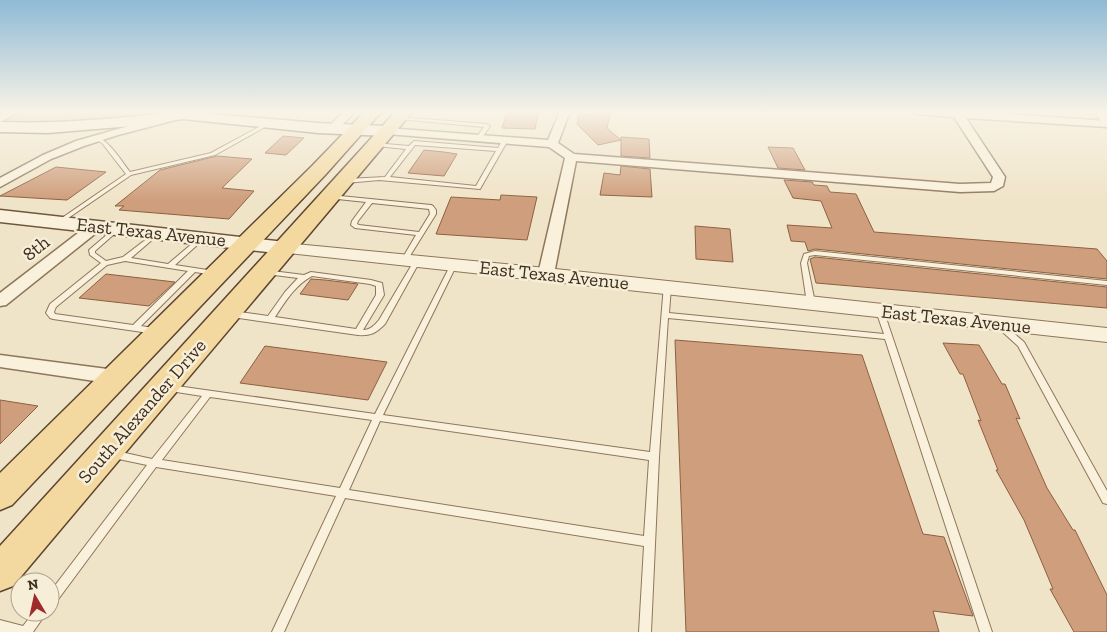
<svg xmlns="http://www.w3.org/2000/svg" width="1107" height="632" viewBox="0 0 1107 632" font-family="'Zilla Slab',serif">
<rect width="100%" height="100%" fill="#f0e4c8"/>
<path fill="#c9cf9b" d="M26 111H98L147 116 53 124 9 123 10 119Z"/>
<g fill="#cf9f7d" stroke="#8d5f41">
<path d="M591 111H611L607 128 621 140 598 145 577 124 579 114 591 115Z"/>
<path d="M507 113 538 114 535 129 502 128Z"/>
<path d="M283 136 304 138 286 155 265 153Z"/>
<path d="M621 137 649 139 650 158 621 156Z"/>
<path d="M768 147 793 148 805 170 778 168Z"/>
<path d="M424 150 444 152 457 154 444 176 408 173Z"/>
<path d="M217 156 252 159 222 188 254 191 229 219 119 210 124 206H115L160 170Z"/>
<path d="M621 166 650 169 652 197 600 195 604 173 620 175Z"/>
<path d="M56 167 106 172 67 200 0 196Z"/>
<path d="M784 180 812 182 814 185 827 186 830 192 856 194 874 232 1097 249 1107 261V279L815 249 808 251 805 242 791 241 787 225 832 228 821 201 793 198Z"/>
<path d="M501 195 537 197 527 240 436 234 451 197 500 200Z"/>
<path d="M695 226 730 229 733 262 696 259Z"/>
<path d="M815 257 1107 287V308L816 283 810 259Z"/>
<path d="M106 274 175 282 149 306 79 298Z"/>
<path d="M311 279 325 280 358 284 348 300 300 294Z"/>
<path d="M675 340 862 355 923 534 944 537 973 616 933 611 939 632H686Z"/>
<path d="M943 343 979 345 1002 384H1005L1020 419 1016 418 1047 488 1073 530H1075L1107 595V632H1074L1050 589H1053L1024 520 996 470H998L978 420 981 421 963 374H960Z"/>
<path d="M265 346 387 362 368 400 240 383Z"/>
<path d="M0 400 38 406 0 444Z"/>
</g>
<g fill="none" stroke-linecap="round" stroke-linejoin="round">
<defs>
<g id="service">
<path d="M397 117 487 124 490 126 481 139 479 140 476 138 484 127 399 119 397 118Z"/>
<path d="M268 122 272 123 215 155 131 175 61 223H57L56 222 126 174 102 143 95 139V137C108 138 122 162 130 172L211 153Z"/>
<path d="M505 138 508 140 480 189 379 180 346 183 343 181 346 179 385 177 406 149 376 146 374 145V143L409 146 414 141 498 148 503 139ZM415 145 496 151 476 186 390 177Z"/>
<path d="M330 195 431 205 433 206 436 210V214L408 259 405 261 402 259 416 235 355 228 351 225 352 221 366 202 328 198 327 197ZM372 203 429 209 430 214 419 232 359 225 357 224 358 221Z"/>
<path d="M118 226 121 228 120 229 95 251V253L106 261 123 257 157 231 160 233 159 234 131 258 168 264 200 237 202 236 205 238 175 265 214 271 217 273 214 275 195 272 141 326 159 329 160 331 159 333 156 334 53 319 50 318 46 313 50 304 101 263 90 255 89 250 116 227ZM125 261 188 271 133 325 55 314 54 312 56 307 107 265Z"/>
<path d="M815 251 1107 281V285L815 255 809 256 807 263 815 303 811 305 807 303 801 263 804 254Z"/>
<path d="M417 259 420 261 385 324C376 333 371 336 358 335L232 317 228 314 232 311 268 316 285 292 298 278 266 274H264L263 272 264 270 304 275 311 272 371 280 382 283 384 295 363 330C370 330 375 325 379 320L414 261ZM312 276 370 284 376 286V295L356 329 275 317C285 302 295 285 312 276Z"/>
<path d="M454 262 457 264 383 415 650 452 664 285H667L671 287 669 313 884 334 876 311 877 309H883L992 632H980L885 339 668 318 659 457 651 632H639L644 546 345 498 284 632H272L336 496 156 467 54 605 50 607V592L147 465 109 457 107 454 109 451 112 450 152 459 202 396 170 391 167 390 166 388 167 386 170 385 375 414 451 264ZM210 397 372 420 340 488 162 460ZM380 421 649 460 644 536 349 490Z"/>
<path d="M1000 323 1003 324 1024 342 1107 491V504L1103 503 1018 346 996 326Z"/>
<path d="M34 612H47L33 632H0V620L23 626Z"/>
</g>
<g id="minor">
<path d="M7 111H21L0 122V115Z"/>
<path d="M181 111H193L187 117 118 135 84 146 51 159 0 187V178L43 155 76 141Z"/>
<path d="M345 111H356L337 130H329L328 128 329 126Z"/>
<path d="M560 111H570L558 143 574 154 960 184 991 183 993 177 954 117 916 114 911 111H966L1107 121V127L966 118 1005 177 1003 186 994 191 960 192 576 161 554 274 551 277H541L538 274 565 158 549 147 387 134 381 131 387 128 548 140Z"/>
<path d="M96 222 103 226 101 229 6 305 0 306V293L91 223Z"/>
<path d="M0 355 115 370 121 372 124 377 121 382 115 384 0 367Z"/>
</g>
<g id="tertiary">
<path d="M1093 111H1107V123L1102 122Z"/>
<path d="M285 243 546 268 1107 328V342L279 252 276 248 279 244Z"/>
</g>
<g id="secondary">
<path d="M178 111 318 123 387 126 392 128 395 131 392 134 387 136 318 133 183 119 132 126 48 133 0 132V122C60 124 119 119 178 111Z"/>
<path d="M0 210 285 242 292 244 295 248 292 252 285 254 0 222Z"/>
</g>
<g id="primary">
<path d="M365 111H382L326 174 12 505 0 510V473L312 166Z"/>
<path d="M396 111H413L13 586 0 591V546Z"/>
</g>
</defs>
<use href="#service" stroke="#8d765c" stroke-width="2"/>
<use href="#minor" stroke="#8d765c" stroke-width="3"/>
<use href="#tertiary" stroke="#8d765c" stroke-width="2"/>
<use href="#secondary" stroke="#6f573f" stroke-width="3"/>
<use href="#primary" stroke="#5b4430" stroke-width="3"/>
<use href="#service" fill="#faf1dc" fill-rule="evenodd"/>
<use href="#minor" fill="#faf1dc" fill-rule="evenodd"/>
<use href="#tertiary" fill="#faf1dc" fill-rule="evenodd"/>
<use href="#secondary" fill="#faf1dc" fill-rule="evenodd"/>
<use href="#primary" fill="#f3d9a0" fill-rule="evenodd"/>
</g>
<linearGradient id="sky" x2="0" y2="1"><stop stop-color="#8fbad6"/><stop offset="0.56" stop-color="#f8f3e6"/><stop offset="1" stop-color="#f8f3e6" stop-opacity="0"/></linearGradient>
<rect width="1107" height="200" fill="url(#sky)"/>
<g text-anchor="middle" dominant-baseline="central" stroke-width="5" stroke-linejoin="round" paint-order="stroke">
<g font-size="19" fill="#3d2e20" stroke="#f7eed8">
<text transform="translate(151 232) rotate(6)">East Texas Avenue</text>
<text transform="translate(36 248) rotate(-38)">8th</text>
<text transform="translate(554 275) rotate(6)">East Texas Avenue</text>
<text transform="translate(956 319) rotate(6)">East Texas Avenue</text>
<text transform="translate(142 411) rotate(-49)">South Alexander Drive</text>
</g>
</g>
<g transform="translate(35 597) rotate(351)"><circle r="24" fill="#f7eed8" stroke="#ada18e"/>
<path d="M0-4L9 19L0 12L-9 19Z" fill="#9e2a2b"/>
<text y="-8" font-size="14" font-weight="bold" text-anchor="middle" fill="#3d2e20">N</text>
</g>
</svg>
